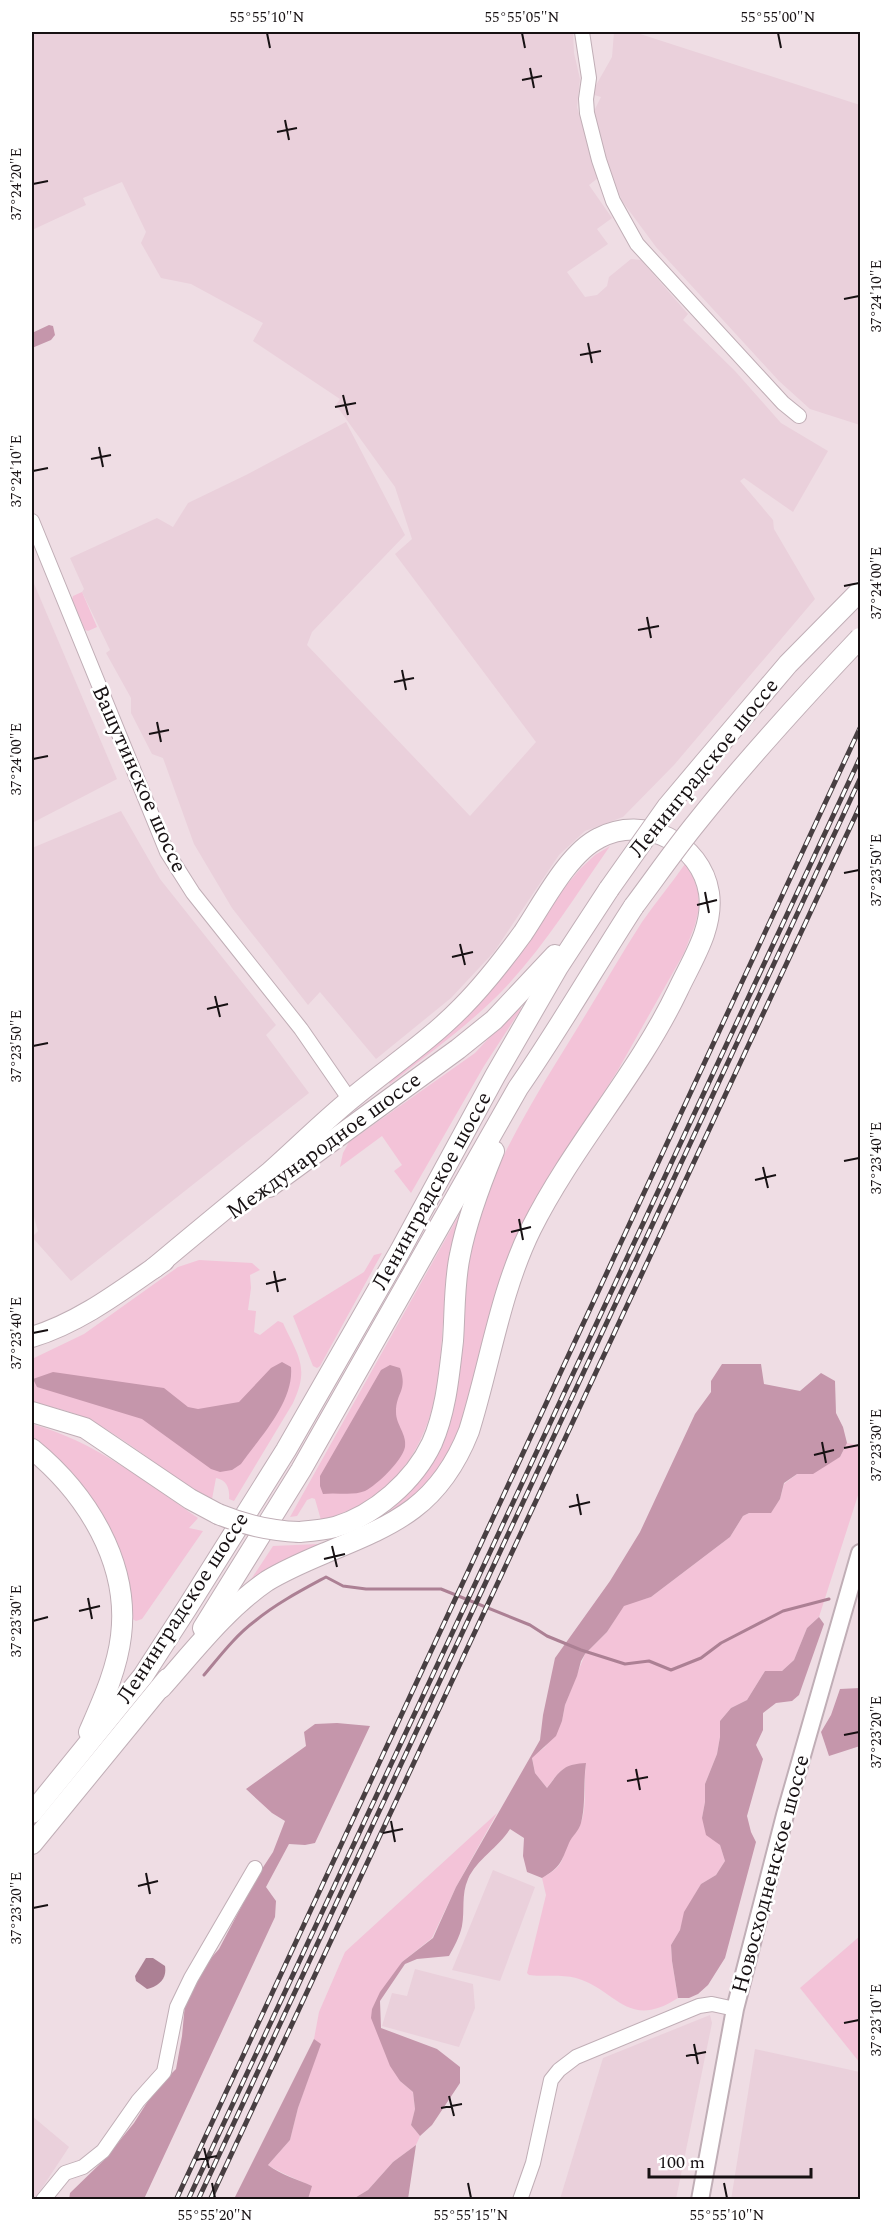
<svg xmlns="http://www.w3.org/2000/svg" width="892" height="2231" viewBox="0 0 892 2231" font-family="Spectral,serif">
<rect width="100%" height="100%" fill="#efdde4"/>
<g fill="#ead0db">
<path d="M32 32H573L574 53 580 79 577 107 598 178 589 185 612 218 597 229 608 244 567 272 585 297 597 295 607 286 609 277 631 259 641 260 688 314 683 320 735 371 781 423 828 451 793 512 744 478 740 481 773 520 774 529 815 599 674 765 623 817 585 831 559 855 494 952 451 998 376 1059 320 992 308 1005 232 908 194 844 163 758 152 754 131 713V698L106 653 110 650 82 592 84 589 70 558 157 518 173 527 188 503 246 475 346 422 405 535 312 632 307 645 470 816 536 742 395 554 412 539 395 487 336 405 340 399 253 341 263 323 191 284 161 278 141 243 146 232 122 182 83 198 86 205 32 230Z"/>
<path d="M614 32H634L860 105V425L810 409 779 381 656 247 622 201 605 158 593 113 601 97 591 94 612 57Z"/>
<path d="M32 579 117 779 32 823Z"/>
<path d="M121 811 160 879 276 1025 266 1035 309 1093 71 1281 32 1237 38 1231 32 1210V848Z"/>
<path d="M493 1870 535 1887 500 1981 452 1970Z"/>
<path d="M415 1969 473 1984 475 2008 459 2047 382 2026 392 1993 407 1996Z"/>
<path d="M710 2015 712 2023 676 2199H560L603 2058Z"/>
<path d="M755 2049 860 2072V2189L858 2199 731 2200Z"/>
<path d="M32 2116 69 2147 34 2200 32 2199Z"/>
</g>
<g fill="#f3c3d8">
<path d="M82 592 97 627 88 631 85 630 72 600 73 596Z"/>
<path d="M610 846C576 895 544 947 503 990 469 1025 428 1054 390 1084L387 1079 538 925 563 889 581 868 595 855Z"/>
<path d="M685 864 694 879 698 892 699 908 695 925 684 953 618 1070 540 1193 522 1228 507 1259 495 1295 464 1421 441 1468 426 1486 407 1502 381 1519C398 1503 418 1487 430 1466 478 1388 448 1290 481 1206 507 1140 546 1079 583 1019 603 987 621 954 642 922 656 902 671 884 685 864Z"/>
<path d="M521 1003V1009L484 1066 411 1193 394 1171 402 1165 382 1136 340 1167 343 1153 349 1142 475 1053Z"/>
<path d="M459 1215 461 1216C456 1245 449 1273 445 1302 441 1334 442 1366 435 1397 421 1460 384 1504 321 1520L315 1499 312 1498 307 1500 297 1516 290 1517Z"/>
<path d="M382 1253 320 1366 317 1368 313 1366 293 1316 364 1272 374 1255Z"/>
<path d="M199 1260 252 1263 260 1270 250 1275 251 1288 248 1310 256 1311 254 1332 260 1335 278 1321 283 1323C298 1356 310 1367 293 1403L234 1501 229 1499C230 1489 227 1480 216 1478L212 1499C169 1477 133 1443 90 1420 72 1411 51 1407 32 1402V1359L84 1334 178 1267Z"/>
<path d="M32 1424C94 1441 146 1482 198 1518L189 1528 203 1531 142 1619 136 1621 129 1617 79 1484 61 1463 32 1438Z"/>
<path d="M847 1443 857 1445 860 1448V1489L819 1617 807 1628 794 1660 782 1671H765L747 1700 731 1708 720 1721V1737L717 1754 705 1784V1802L702 1818 720 1845 725 1861 716 1875 701 1884 685 1912 680 1930 671 1945 672 1961 678 1998C627 2031 616 1989 576 1978 561 1974 545 1977 529 1975L527 1973 546 1895 542 1878C566 1864 559 1863 569 1841 572 1836 578 1831 580 1825 588 1807 583 1783 586 1764 565 1763 559 1771 547 1788L535 1773 532 1757 545 1747 562 1721 565 1705 585 1654 607 1632 624 1605 651 1597 730 1537 743 1516 749 1513 771 1512 780 1499 784 1484 797 1474 826 1465 840 1457Z"/>
<path d="M338 1540C302 1552 279 1563 248 1584L273 1546 318 1544Z"/>
<path d="M497 1813 456 1887 432 1938 402 1962 372 2009 400 2081 413 2092 415 2109 411 2125 420 2136 416 2145 393 2162 368 2190 353 2199H308L311 2186C297 2179 282 2174 268 2165L290 2140 298 2108 320 2044 314 2039 319 2012 345 1952Z"/>
<path d="M860 1936V2063L800 1988Z"/>
</g>
<g fill="#c596ab">
<path d="M49 325 53 326 55 335 51 340 32 348V333Z"/>
<path d="M282 1362 291 1367C294 1402 260 1437 241 1464L232 1470 220 1472 211 1469 142 1419 37 1387 33 1379 53 1372 164 1388 188 1407 198 1409 239 1402 271 1368Z"/>
<path d="M722 1364H761L764 1384 800 1391 821 1373 835 1381 836 1413 843 1427 847 1443 840 1457 813 1474H797L784 1483 780 1499 771 1513H749L743 1516 730 1537 651 1597 624 1606 607 1632 585 1654 581 1661 577 1676 565 1705 562 1721 556 1736 532 1758 535 1773 547 1788C560 1771 563 1764 586 1763 583 1783 586 1804 581 1823 579 1831 572 1836 569 1843 561 1862 561 1867 542 1878L527 1872 523 1856 524 1838 510 1829C498 1848 477 1859 468 1879 461 1895 465 1910 462 1926 460 1936 454 1947 449 1956L417 1959 405 1964 380 2001 381 2028 437 2049 460 2067V2083L432 2125 420 2136 411 2125 415 2109 413 2092 400 2081 390 2066 371 2018 372 2009 380 1992 402 1962 433 1938 456 1887 540 1740 543 1715 555 1658 610 1581 640 1532 695 1414 711 1392V1381Z"/>
<path d="M390 1365 400 1368C408 1391 396 1392 396 1412 396 1425 407 1434 405 1447 402 1461 377 1485 365 1491 353 1496 336 1492 323 1494L320 1486V1476L381 1370Z"/>
<path d="M819 1617 824 1624 799 1695 792 1701 776 1703 763 1713V1730L756 1745 763 1759 747 1816 751 1832 756 1842 725 1958 708 1985 698 1994 689 1998H678L672 1961 671 1945 680 1930 684 1912 701 1884 716 1875 725 1861 720 1845 706 1835 702 1818 705 1802V1784L717 1754 720 1737V1721L731 1708 747 1700 765 1671H782L794 1660 807 1628Z"/>
<path d="M860 1688V1746L829 1756 821 1732 831 1715 840 1689Z"/>
<path d="M337 1723 370 1726 315 1843 305 1845 289 1844 266 1887 276 1901 275 1917 144 2199 69 2200 70 2193 104 2160 134 2123 155 2090 176 2069 182 2036 185 2004 198 1973 219 1949 258 1875 273 1852 285 1821 272 1813 246 1789 306 1746 304 1732 315 1724Z"/>
<path d="M314 2039 321 2044 298 2108 290 2140 268 2165C281 2175 297 2179 312 2186L308 2199H234Z"/>
<path d="M416 2145 408 2199H353L368 2190 393 2162Z"/>
</g>
<path fill="#ac8094" d="M146 1958H153L165 1966C167 1979 159 1986 147 1989L136 1981 135 1976Z"/>
<g fill="none" stroke-linecap="round" stroke-linejoin="round">
<path stroke="#ac8094" stroke-width="3" d="M204 1675C220 1656 235 1636 255 1621 277 1603 302 1590 326 1577L343 1586 366 1589H441L530 1625 547 1636 581 1650 625 1664 649 1661 671 1670 701 1658 721 1643 783 1611 829 1599"/>
<defs>
<g id="minor">
<path d="M582 32 589 78 586 99 587 113 599 160 613 201 637 244 783 403 799 416"/>
<path d="M32 521 167 852 193 893 301 1029 350 1100"/>
<path d="M43 2200 65 2173 83 2167 103 2151 138 2101 164 2072 177 2007 191 1978 255 1868"/>
<path d="M520 2200 533 2163 551 2080 559 2070 576 2057 699 2006 712 2004 735 2009"/>
</g>
<path id="major" d="M700 2200 735 2009 785 1815 860 1553"/>
<g id="highway">
<path d="M269 1187 458 1049 494 1020 555 955"/>
<path d="M154 1268C192 1236 231 1204 270 1172 297 1148 323 1122 351 1099 388 1068 429 1041 462 1007 485 984 504 959 523 933 542 905 568 853 599 838 644 814 701 843 709 893 714 928 692 960 678 990 638 1074 573 1145 531 1229 500 1292 490 1364 469 1431 439 1507 395 1524 325 1553 306 1561 285 1570 267 1581 226 1609 194 1651 161 1688"/>
<path d="M32 1337C81 1322 122 1290 164 1261"/>
<path d="M32 1412 85 1428 190 1499 218 1514"/>
<path d="M32 1449C87 1494 130 1563 121 1636 117 1670 102 1702 89 1732"/>
<path d="M299 1532C310 1531 323 1530 335 1527 375 1515 414 1481 432 1443 446 1411 449 1375 453 1341 455 1313 454 1282 460 1255 467 1219 480 1185 494 1151"/>
<path d="M203 1628 301 1470 518 1088C559 1029 595 966 634 906"/>
<path d="M32 1813 143 1676 187 1608 286 1450 400 1251 495 1076 558 967 609 889"/>
<path d="M32 1844 167 1679"/>
</g>
</defs>
<use href="#minor" stroke="#c0aeb6" stroke-width="16"/>
<use href="#major" stroke="#c0aeb6" stroke-width="20"/>
<use href="#highway" stroke="#c0aeb6" stroke-width="22"/>
<use href="#minor" stroke="#fff" stroke-width="14"/>
<use href="#major" stroke="#fff" stroke-width="16"/>
<use href="#highway" stroke="#fff" stroke-width="20"/>
<defs>
<g id="rail">
<path d="M176 2200 860 728"/>
<path d="M188 2200 860 758"/>
<path d="M198 2200 860 779"/>
<path d="M210 2200 860 806"/>
</g>
</defs>
<use href="#rail" stroke="#483f42" stroke-width="5"/>
<use href="#rail" stroke="#fff" stroke-width="3" stroke-dasharray="9" stroke-linecap="butt"/>
<defs>
<g id="highway-bridge">
<path d="M609 889 667 807 704 763 788 664 860 591"/>
<path d="M634 906C655 878 675 849 697 822 748 758 804 697 860 638"/>
<path d="M218 1514C245 1525 269 1531 299 1532"/>
</g>
</defs>
<use href="#highway-bridge" stroke="#c0aeb6" stroke-width="22" stroke-linecap="butt"/>
<use href="#highway-bridge" stroke="#fff" stroke-width="20"/>
</g>
<path fill="none" stroke="#171113" stroke-width="2" d="M267 33 270 48M522 33 525 48M778 33 781 48M530 68 534 88M522 80 542 76M285 120 289 140M277 132 297 128M33 184 48 181M844 299 859 296M588 343 592 363M580 355 601 351M343 395 348 415M335 407 356 403M99 447 103 467M91 459 111 455M33 471 48 468M844 586 859 583M647 617 651 638M638 630 659 626M402 670 406 690M394 682 414 678M157 722 161 742M149 734 169 730M33 759 48 756M844 873 859 870M705 892 709 913M697 905 717 900M460 944 465 965M452 957 473 952M215 996 220 1017M207 1009 228 1004M33 1046 48 1043M844 1161 859 1158M763 1167 768 1188M755 1180 776 1175M519 1219 523 1240M511 1232 531 1227M274 1271 278 1292M266 1284 286 1279M33 1333 48 1330M822 1442 826 1463M844 1448 859 1445M814 1455 834 1450M577 1494 581 1515M569 1507 590 1502M332 1546 337 1567M324 1559 345 1554M88 1598 92 1619M79 1611 100 1606M33 1621 48 1617M844 1735 859 1732M636 1769 640 1790M627 1781 648 1777M391 1821 395 1842M383 1833 403 1829M146 1873 150 1894M138 1886 158 1881M33 1908 48 1905M844 2023 859 2020M694 2044 698 2064M686 2056 706 2052M449 2096 454 2116M441 2108 462 2104M204 2148 209 2168M196 2160 217 2156M212 2183 215 2198M468 2183 471 2198M724 2183 727 2198"/>
<g text-anchor="middle" dominant-baseline="central" stroke-width="5" stroke-linejoin="round" paint-order="stroke">
<g font-size="22" fill="#171113" stroke="#fff">
<text transform="translate(704 768) rotate(-51)">Ленинградское шоссе</text>
<text transform="translate(139 779) rotate(66)">Вашутинское шоссе</text>
<text transform="translate(324 1146) rotate(-36)">Международное шоссе</text>
<text transform="translate(432 1191) rotate(-61)">Ленинградское шоссе</text>
<text transform="translate(183 1608) rotate(-57)">Ленинградское шоссе</text>
<text transform="translate(771 1874) rotate(-75)">Новосходненское шоссе</text>
</g>
</g>
<rect width="892" height="2231" fill="none" stroke="#ffffff" stroke-width="66"/>
<path d="M649 2168v9h162v-9" fill="none" stroke="#171113" stroke-width="3"/>
<text x="658" y="2168" font-size="18" fill="#171113" stroke="#ffffff" stroke-width="4.5" paint-order="stroke">100 m</text>
<rect x="33" y="33" width="826" height="2165" fill="none" stroke="#171113" stroke-width="2"/>
<g font-size="15" text-anchor="middle" fill="#171113">
<text x="267" y="22">55°55'10"N</text>
<text x="522" y="22">55°55'05"N</text>
<text x="778" y="22">55°55'00"N</text>
<text transform="translate(16 184) rotate(-90)" y="5">37°24'20"E</text>
<text transform="translate(876 296) rotate(-90)" y="5">37°24'10"E</text>
<text transform="translate(16 471) rotate(-90)" y="5">37°24'10"E</text>
<text transform="translate(876 583) rotate(-90)" y="5">37°24'00"E</text>
<text transform="translate(16 759) rotate(-90)" y="5">37°24'00"E</text>
<text transform="translate(876 870) rotate(-90)" y="5">37°23'50"E</text>
<text transform="translate(16 1046) rotate(-90)" y="5">37°23'50"E</text>
<text transform="translate(876 1158) rotate(-90)" y="5">37°23'40"E</text>
<text transform="translate(16 1333) rotate(-90)" y="5">37°23'40"E</text>
<text transform="translate(876 1445) rotate(-90)" y="5">37°23'30"E</text>
<text transform="translate(16 1621) rotate(-90)" y="5">37°23'30"E</text>
<text transform="translate(876 1732) rotate(-90)" y="5">37°23'20"E</text>
<text transform="translate(16 1908) rotate(-90)" y="5">37°23'20"E</text>
<text transform="translate(876 2020) rotate(-90)" y="5">37°23'10"E</text>
<text x="215" y="2220">55°55'20"N</text>
<text x="471" y="2220">55°55'15"N</text>
<text x="727" y="2220">55°55'10"N</text>
</g>
</svg>
